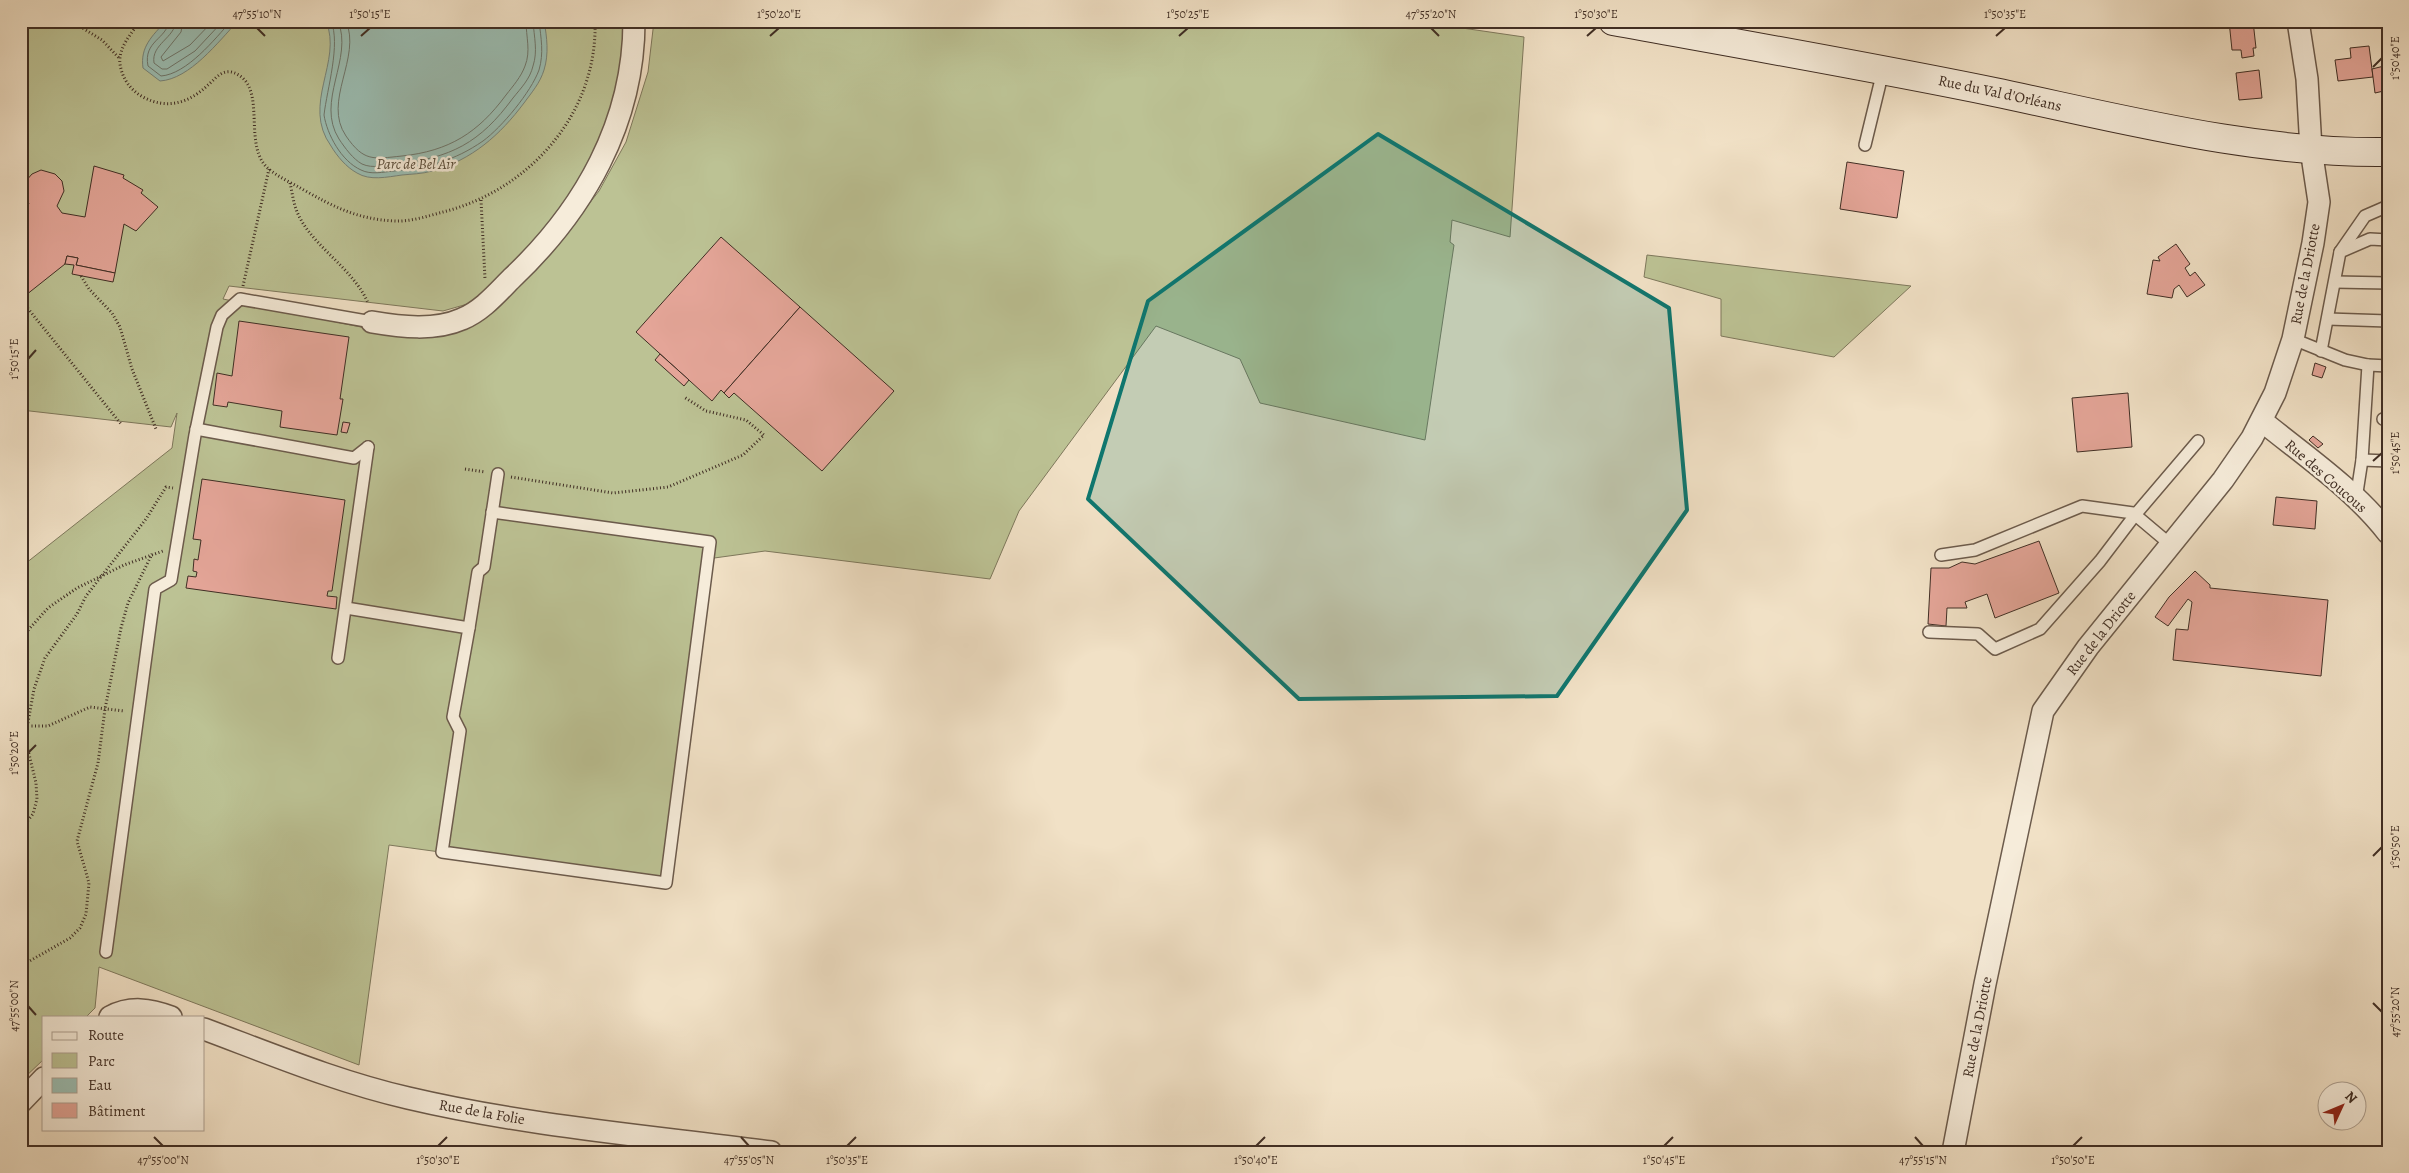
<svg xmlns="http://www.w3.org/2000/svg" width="2409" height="1173" viewBox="0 0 2409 1173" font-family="Alegreya,serif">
<rect width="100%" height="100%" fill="#f1e1c6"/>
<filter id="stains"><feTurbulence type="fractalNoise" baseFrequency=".004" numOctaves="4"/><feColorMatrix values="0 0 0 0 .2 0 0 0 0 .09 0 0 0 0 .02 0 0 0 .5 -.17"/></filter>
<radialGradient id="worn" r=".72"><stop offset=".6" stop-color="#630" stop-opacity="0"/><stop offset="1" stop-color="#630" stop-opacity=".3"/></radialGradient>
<g fill="#bcc294" stroke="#7e785c">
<path d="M21 21H634L605 154 492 297 443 311 229 286 223 299 410 337 492 311 540 266 599 191 626 142 648 72 654 21H1414L1524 37 1510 237 1452 220 1450 242 1454 245 1425 440 1260 403 1240 359 1156 326 1019 511 990 579 765 551 707 559 666 883 389 845 359 1065 99 967 95 1008 86 1017H44V1059L21 1081V567L172 448 177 413 171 427 21 410Z"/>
<path d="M1647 255 1911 286 1834 357 1721 336V299L1644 277Z"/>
</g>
<g fill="#9bbeb3" stroke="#77847a">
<path d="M166 21H238C218 42 190 79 160 81L143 68C140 47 152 36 166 21Z"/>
<path d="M326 21H544C547 37 549 54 544 70 540 83 532 92 524 103 500 135 472 160 432 171 422 174 411 174 402 175 387 177 370 181 357 173 346 167 337 156 331 146 301 104 343 62 326 21Z"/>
</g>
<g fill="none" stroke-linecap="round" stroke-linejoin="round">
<g stroke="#6e766c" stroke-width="1">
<path d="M169 21C167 39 143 41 148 66L161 76C187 74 215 39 231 21"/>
<path d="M176 21C175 38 151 44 154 63L162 69H167L195 51 223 21"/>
<path d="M183 21 181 32 161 57 163 61 190 45 213 21"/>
<path d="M331 21C341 44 327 89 324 115 327 134 341 161 361 170 371 175 383 172 394 171 429 167 454 161 483 141 502 127 531 92 539 70 544 53 541 38 539 21"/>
<path d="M338 21C354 59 315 101 339 139 345 148 353 159 362 164 373 169 385 165 396 164 451 158 480 143 513 98 521 88 530 79 533 66 538 51 534 37 533 21"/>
<path d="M346 21C362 58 322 101 346 136 364 162 373 159 402 156 449 151 478 133 506 95 513 86 521 77 525 66 531 51 526 37 526 21"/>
</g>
</g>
<g fill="#e4a598" stroke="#402e24">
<path d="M2229 21H2253L2256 48H2253L2254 56 2242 58 2241 50H2232Z"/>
<path d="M2369 46 2373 77 2338 81 2335 60 2351 58 2350 48Z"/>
<path d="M2388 65V90L2375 93 2372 69Z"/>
<path d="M2259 70 2262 98 2239 100 2236 73Z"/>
<path d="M1847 162 1904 171 1897 218 1840 209Z"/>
<path d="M94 166 124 175 123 178 143 190 141 193 158 207 136 231 124 224 115 273 76 265 78 258 67 256 65 264 26 295 21 289V210L29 204 24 192 25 182 32 174 41 170 55 174 62 181 64 191 57 206 62 213 85 217Z"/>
<path d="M721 237 800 307 724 393 721 390 712 401 636 332Z"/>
<path d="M2176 244 2190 264 2185 268 2190 276 2195 272 2205 285 2187 297 2179 285 2174 289 2172 298 2147 294 2153 260 2160 261 2158 257Z"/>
<path d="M67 256 78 258 76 265 115 273 113 282 72 274 74 265 65 264Z"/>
<path d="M800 307 894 391 822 471 734 393 729 398 724 393Z"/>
<path d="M239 321 349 337 340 399H343L337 435 280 427 282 411 228 402 227 407 213 405 217 373 232 376Z"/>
<path d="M660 354 689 380 684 386 655 360Z"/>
<path d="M2315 363 2326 367 2322 378 2312 375Z"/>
<path d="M2128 393 2132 447 2077 452 2072 398Z"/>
<path d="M343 422 350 423 347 433 341 432Z"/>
<path d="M2313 436 2323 444 2318 448 2309 440Z"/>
<path d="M202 479 345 500 332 591H328L327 596 337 597 336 609 186 588 188 576 196 577 197 572 193 571 194 559 198 560 201 540 193 539Z"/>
<path d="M2276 497 2317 501 2315 529 2273 525Z"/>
<path d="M2039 541 2059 593 1995 618 1987 594 1965 602 1967 608H1947L1946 626 1928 624 1931 568H1949L1962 562 1975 564Z"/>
<path d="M2195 571 2210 585V588L2328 600 2321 676 2173 660 2176 629 2188 630 2192 602 2188 599 2168 626 2155 617 2169 597Z"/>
</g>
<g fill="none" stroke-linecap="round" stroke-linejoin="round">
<defs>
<g id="lane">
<path d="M1865 145 1883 71"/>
<path d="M2340 252 2365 216 2388 206"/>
<path d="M2335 282 2388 283"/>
<path d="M2328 319 2388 321"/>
<path d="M2293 339 2345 360 2368 365 2362 460 2356 499"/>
<path d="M2321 351 2340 252 2370 239 2388 240"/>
<path d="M2368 365 2388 366"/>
<path d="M2383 419H2388"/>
<path d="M196 429 354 458 368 447"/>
<path d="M2362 460 2388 461"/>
<path d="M1941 555 1975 550 2082 506 2133 513 2171 545"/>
<path d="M346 608 469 628 453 717 460 731 442 852 666 883 710 542 492 512"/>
<path d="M469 628 478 572 484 567 498 474"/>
<path d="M1929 632 1978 634 1995 649 2040 629 2100 561 2135 515 2198 441"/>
<path d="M338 658 368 447"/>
<path d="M106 952 155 589 171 580 195 435 217 327 222 315 240 299 372 322"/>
</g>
<g id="street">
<path d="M372 322C401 327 435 331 462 319 482 311 497 293 512 278 584 210 634 123 634 21"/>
<path d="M2262 421C2305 456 2354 489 2388 533"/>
<path d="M110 1017C130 1006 150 1009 171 1017"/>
<path d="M204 1029C271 1054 338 1082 408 1098 527 1126 650 1136 771 1152"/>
<path d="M21 1102 44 1078"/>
<path d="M1953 1152 1985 984 2043 711 2088 647 2223 480 2252 438 2275 393 2293 339 2313 243 2319 202 2311 149 2307 79 2298 21"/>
</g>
<path id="secondary" d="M1613 21C1740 44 1867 66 1994 92 2123 119 2255 154 2388 152"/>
</defs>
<use href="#lane" stroke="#6c5b4c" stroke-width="14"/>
<use href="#street" stroke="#6c5b4c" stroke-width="24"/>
<use href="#secondary" stroke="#402e24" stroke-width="30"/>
<g stroke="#402e24" stroke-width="3" stroke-dasharray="1 2.5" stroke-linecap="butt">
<path d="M71 21 102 40 119 58"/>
<path d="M140 21C131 34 118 48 120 64 122 78 130 90 143 97 167 110 189 103 208 85 213 81 219 73 226 72 231 71 236 73 240 76 266 93 242 149 270 170 280 178 292 183 302 189 334 207 357 219 394 221 410 222 428 216 443 212 530 190 598 113 595 21"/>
<path d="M290 183C292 191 293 201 296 209 308 244 353 267 368 303"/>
<path d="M481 200 485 279"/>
<path d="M81 276 89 289 112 313 120 327 132 369 156 429"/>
<path d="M243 286 269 169"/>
<path d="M21 300 121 424"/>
<path d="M465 469 485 472"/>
<path d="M511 477 613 493 668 487 743 455 764 435 746 420 706 411 684 397"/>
<path d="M21 638 48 608 77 588 124 565 163 551"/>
<path d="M21 726H48L90 707 124 711"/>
<path d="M21 829 33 814 37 799 36 783 27 746V728L34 689 45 658 77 614 86 596 146 519 166 487 173 488"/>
<path d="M21 966 70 938 80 928 86 914 89 883 77 841 98 763 105 709 121 628 128 603 152 554"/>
</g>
<use href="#lane" stroke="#f6ecda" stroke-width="11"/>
<use href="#street" stroke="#f6ecda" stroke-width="21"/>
<use href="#secondary" stroke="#f6ecda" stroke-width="28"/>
</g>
<path fill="#0f766e" fill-opacity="0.2" stroke="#0f766e" stroke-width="4" stroke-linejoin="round" d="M1378 134 1669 308 1687 510 1557 696 1299 699 1088 499 1148 301Z"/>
<path fill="none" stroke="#402e24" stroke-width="2" d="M257 28 265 36M1431 28 1439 36M361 36 370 28M770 36 779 28M1179 36 1188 28M1587 36 1596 28M1996 36 2005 28M2373 67 2382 58M28 359 36 350M2373 461 2382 453M28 753 36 745M2373 856 2382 847M2373 1003 2382 1012M28 1006 36 1015M154 1137 163 1146M741 1137 749 1146M1915 1137 1923 1146M438 1146 447 1137M847 1146 856 1137M1256 1146 1265 1137M1664 1146 1673 1137M2073 1146 2082 1137"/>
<g text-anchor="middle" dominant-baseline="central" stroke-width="5" stroke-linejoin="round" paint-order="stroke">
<g font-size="15" fill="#402e24" stroke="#f6ecda">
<text transform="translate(2000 93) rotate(12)">Rue du Val d'Orléans</text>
<text transform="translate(2305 274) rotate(-79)">Rue de la Driotte</text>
<text transform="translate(2326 476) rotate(41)">Rue des Coucous</text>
<text transform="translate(2101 633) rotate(-52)">Rue de la Driotte</text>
<text transform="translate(1977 1027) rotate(-79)">Rue de la Driotte</text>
<text transform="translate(482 1112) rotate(10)">Rue de la Folie</text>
</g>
<g font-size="15" font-style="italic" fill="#594c3a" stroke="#f6ecda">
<text x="416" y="164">Parc de Bel Air</text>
</g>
</g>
<rect width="2409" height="1173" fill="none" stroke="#f1e1c6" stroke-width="55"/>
<rect x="42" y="1016" width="162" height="115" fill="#f6ecda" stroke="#ada091"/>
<rect x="52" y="1032" width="25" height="8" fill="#f6ecda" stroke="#ada091"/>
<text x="88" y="1040" font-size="15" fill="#402e24">Route</text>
<rect x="52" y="1053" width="25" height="15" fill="#bcc294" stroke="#ada091"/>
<text x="88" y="1066" font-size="15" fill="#402e24">Parc</text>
<rect x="52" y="1078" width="25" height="15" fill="#9bbeb3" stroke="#ada091"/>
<text x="88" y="1090" font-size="15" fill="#402e24">Eau</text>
<rect x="52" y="1103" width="25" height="15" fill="#e4a598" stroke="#ada091"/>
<text x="88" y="1116" font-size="15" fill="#402e24">Bâtiment</text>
<g transform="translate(2342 1106) rotate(46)"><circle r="24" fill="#f6ecda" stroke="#ada091"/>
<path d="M0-4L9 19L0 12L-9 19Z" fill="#8f2418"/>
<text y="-8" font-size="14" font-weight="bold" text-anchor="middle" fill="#402e24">N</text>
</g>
<rect x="28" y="28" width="2354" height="1118" fill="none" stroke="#402e24" stroke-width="2"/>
<g font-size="12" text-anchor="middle" fill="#402e24">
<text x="257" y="18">47°55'10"N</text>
<text x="370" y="18">1°50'15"E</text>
<text x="779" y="18">1°50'20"E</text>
<text x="1188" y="18">1°50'25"E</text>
<text x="1431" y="18">47°55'20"N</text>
<text x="1596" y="18">1°50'30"E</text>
<text x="2005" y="18">1°50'35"E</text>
<text transform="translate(2395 58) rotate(-90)" y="4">1°50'40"E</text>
<text transform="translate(14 359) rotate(-90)" y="4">1°50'15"E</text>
<text transform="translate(2395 453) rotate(-90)" y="4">1°50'45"E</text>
<text transform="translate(14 753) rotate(-90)" y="4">1°50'20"E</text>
<text transform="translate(2395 847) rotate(-90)" y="4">1°50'50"E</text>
<text transform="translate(14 1006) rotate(-90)" y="4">47°55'00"N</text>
<text transform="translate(2395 1012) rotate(-90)" y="4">47°55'20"N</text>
<text x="163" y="1164">47°55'00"N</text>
<text x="438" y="1164">1°50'30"E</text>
<text x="749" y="1164">47°55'05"N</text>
<text x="847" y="1164">1°50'35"E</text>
<text x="1256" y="1164">1°50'40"E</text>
<text x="1664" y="1164">1°50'45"E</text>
<text x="1923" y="1164">47°55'15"N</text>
<text x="2073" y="1164">1°50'50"E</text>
</g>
<rect width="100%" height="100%" filter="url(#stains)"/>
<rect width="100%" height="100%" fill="url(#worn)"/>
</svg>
